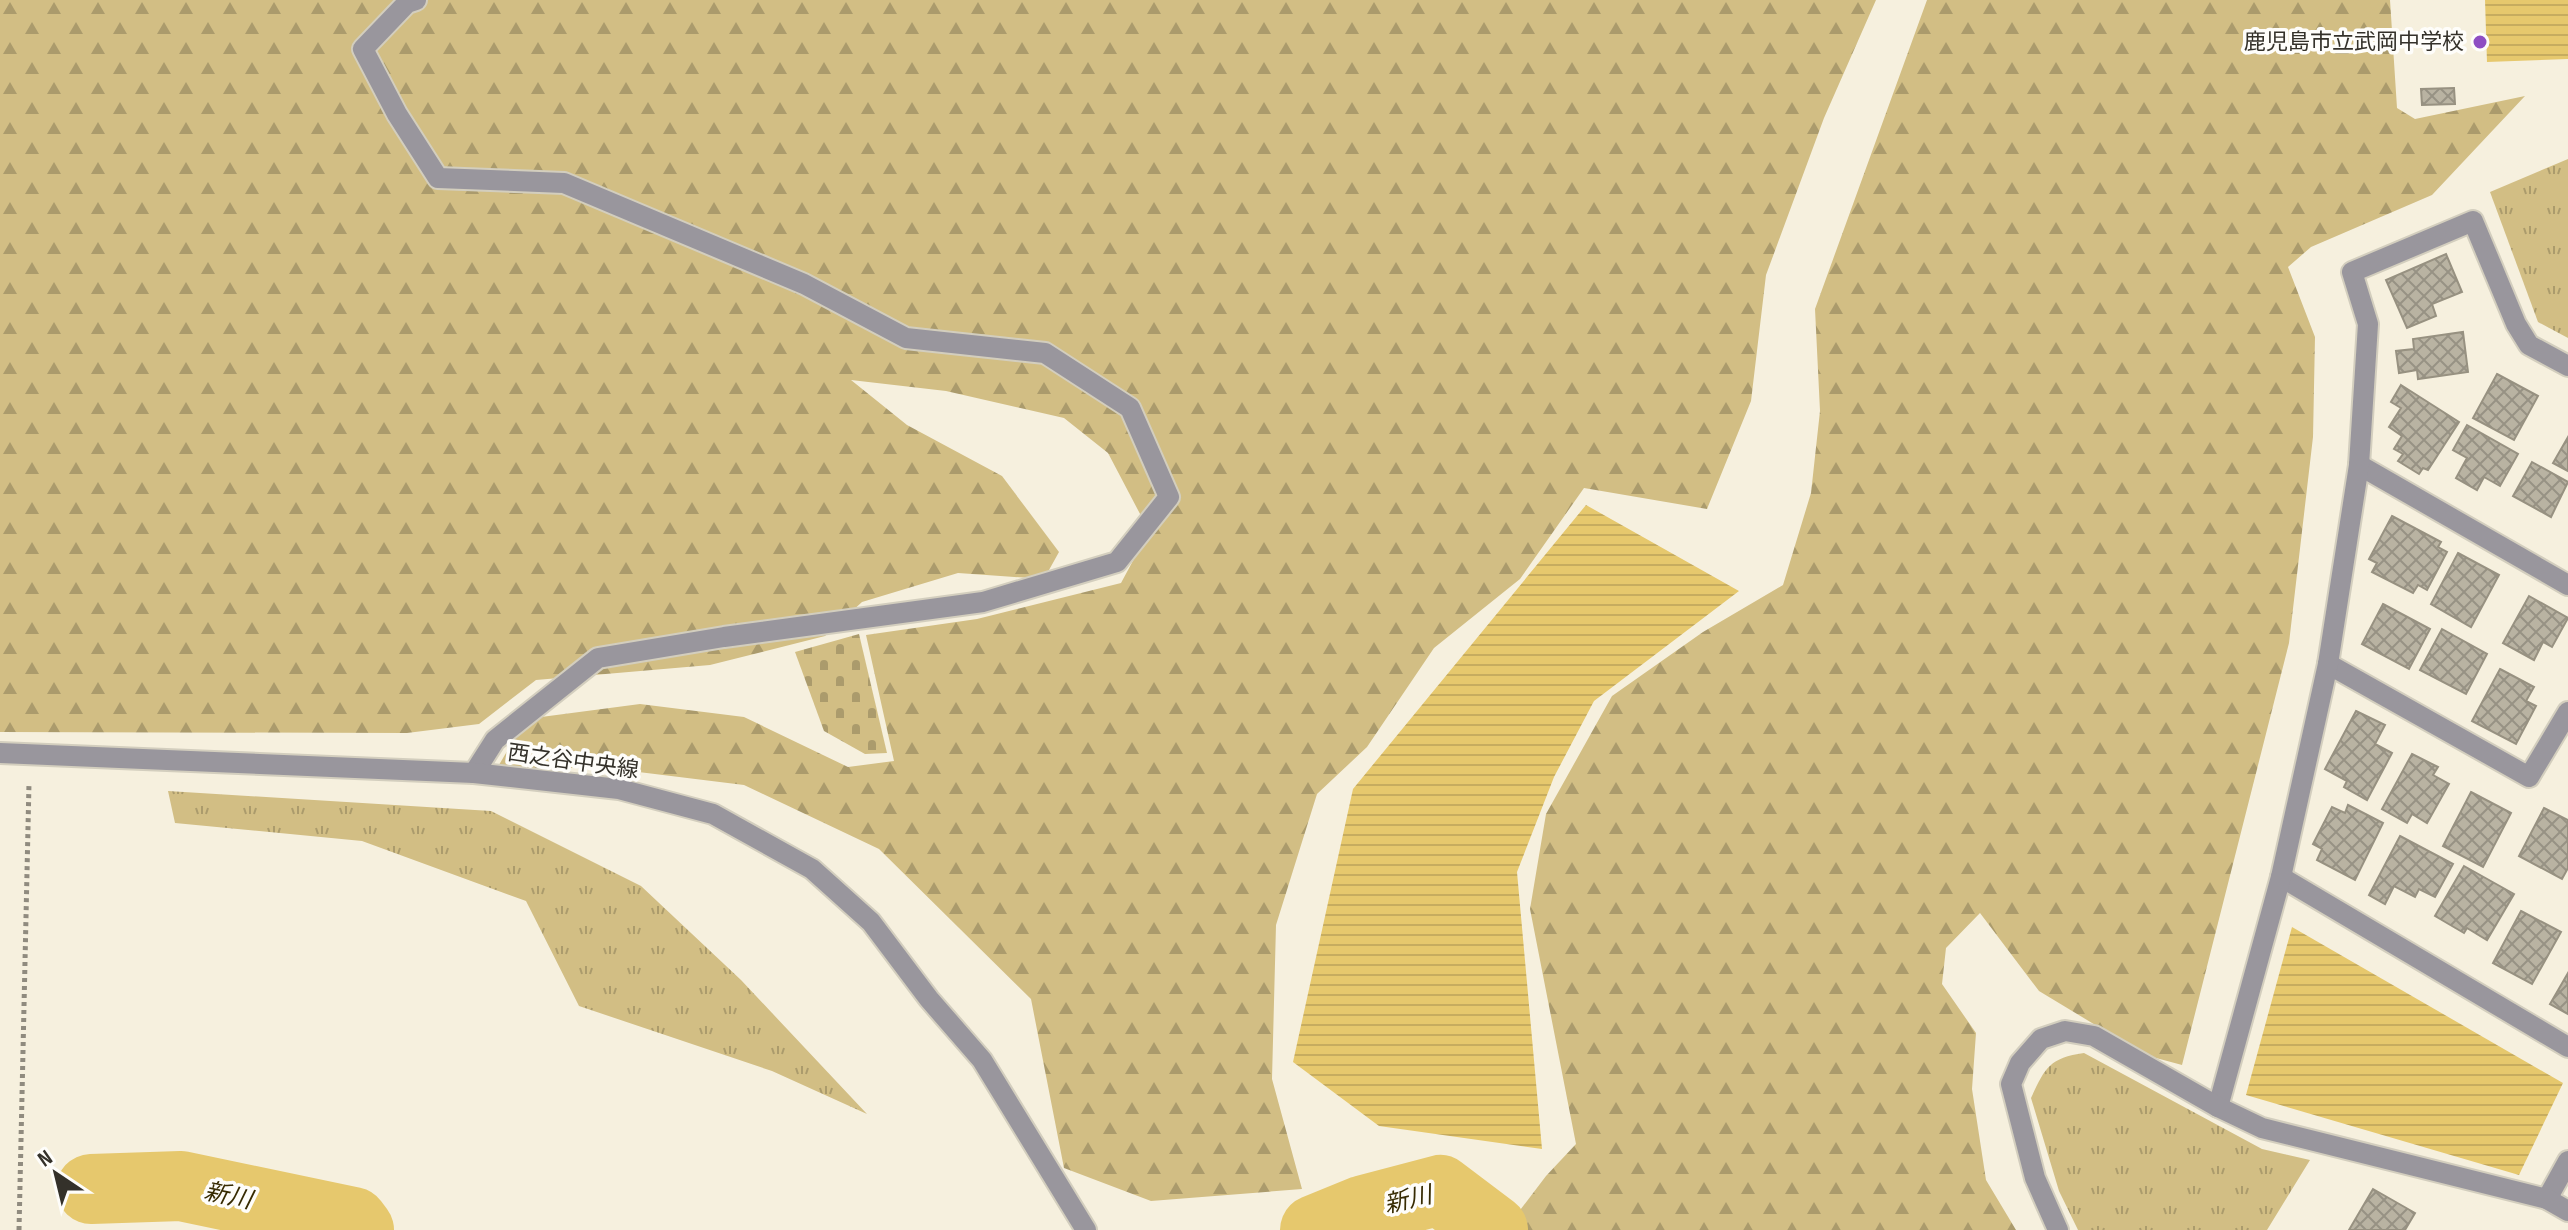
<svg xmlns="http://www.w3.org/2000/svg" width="2568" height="1230" viewBox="0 0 2568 1230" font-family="'Sofia Sans Condensed','Noto Sans JP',sans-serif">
<defs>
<pattern id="grass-tufts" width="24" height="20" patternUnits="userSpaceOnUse" patternTransform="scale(2)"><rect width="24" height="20" fill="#d2be84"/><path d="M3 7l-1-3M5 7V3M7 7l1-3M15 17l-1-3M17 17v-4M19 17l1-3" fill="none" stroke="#ab9b6c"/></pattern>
<pattern id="forest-firs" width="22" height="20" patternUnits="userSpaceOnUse" patternTransform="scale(2)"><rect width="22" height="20" fill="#d2be84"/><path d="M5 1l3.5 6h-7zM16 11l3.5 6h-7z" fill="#ab9b6c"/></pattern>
<pattern id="cemetery-stones" width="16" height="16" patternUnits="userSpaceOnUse" patternTransform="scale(2)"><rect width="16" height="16" fill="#d2be84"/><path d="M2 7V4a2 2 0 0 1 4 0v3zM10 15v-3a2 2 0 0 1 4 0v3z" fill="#ab9b6c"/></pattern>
<pattern id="water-rules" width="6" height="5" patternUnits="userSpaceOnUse" patternTransform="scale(2)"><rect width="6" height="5" fill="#e6c86d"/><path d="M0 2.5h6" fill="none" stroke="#c6ac5f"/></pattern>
<pattern id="building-cross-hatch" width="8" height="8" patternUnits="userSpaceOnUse" patternTransform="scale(2)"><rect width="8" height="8" fill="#b9b3a2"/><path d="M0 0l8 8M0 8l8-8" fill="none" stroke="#979284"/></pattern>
</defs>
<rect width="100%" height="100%" fill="#f6f0de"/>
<g fill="url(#grass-tufts)">
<path d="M2568 159V338L2538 322 2490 192Z"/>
<path d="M168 791 491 811 641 886 741 980 867 1114 772 1071 579 1006 526 901 362 841 175 823Z"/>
<path d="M2084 1053 2262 1149 2310 1160 2267 1230H2078L2059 1191 2031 1098C2045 1068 2049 1058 2084 1053Z"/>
</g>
<g fill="url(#forest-firs)">
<path d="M0 0H1876L1824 118 1766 275 1751 401 1707 509 1584 488 1520 579 1434 648 1367 747 1317 794 1276 925 1272 1079 1302 1189 1151 1201 1064 1168 1031 999 879 849 744 785 598 767 496 770 526 719 640 704 744 717 848 767 894 761 866 635 977 619 1121 583 1149 531 1108 453 1064 418 946 391 851 380 907 425 1002 476 1059 552 1044 579 958 573 862 602 825 636 710 665 536 680 479 724 407 733 0 732Z"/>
<path d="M1927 0H2390L2397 108 2415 119 2525 96 2432 195 2311 247 2288 267 2315 337 2313 437 2289 643 2182 1065 2145 1055 2039 991 1980 913 1946 948 1942 984 1976 1033 1972 1089 1986 1180 2016 1230H1505L1546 1176 1576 1144 1530 909 1546 814 1612 696 1703 632 1783 585 1811 493 1820 411 1815 309Z"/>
</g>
<path fill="url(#cemetery-stones)" d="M859 634 887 753 865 754 824 731 795 652Z"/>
<g fill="url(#water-rules)">
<path d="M2485 0H2568V59L2487 62Z"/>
<path d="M1586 505 1739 591 1594 701 1554 777 1517 872 1542 1149 1379 1126 1293 1062 1353 789Z"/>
<path d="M2292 927 2563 1083 2519 1175 2246 1095Z"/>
</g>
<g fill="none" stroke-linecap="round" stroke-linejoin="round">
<g stroke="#e6c86d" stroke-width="70">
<path d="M91 1189 181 1186 353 1222 359 1230"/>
<path d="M1315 1230 1364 1210 1440 1190 1493 1230"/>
</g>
</g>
<g fill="url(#building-cross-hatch)" stroke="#979181" stroke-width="2">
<path d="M2454 88 2455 104 2422 105 2421 89Z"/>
<path d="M2446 254 2462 292 2432 304 2436 316 2407 328 2386 280Z"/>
<path d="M2463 332 2468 372 2418 379 2417 370 2399 373 2396 351 2414 349 2413 339Z"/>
<path d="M2497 374 2538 396 2514 440 2473 418Z"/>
<path d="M2401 385 2459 422 2428 470 2423 468 2419 474 2398 461 2403 454 2394 449 2402 436 2389 427 2401 408 2391 402Z"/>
<path d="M2467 425 2518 454 2500 486 2484 477 2477 490 2456 478 2467 458 2453 450Z"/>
<path d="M2568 437V471L2553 463Z"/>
<path d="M2532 462 2568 482 2551 517 2513 496Z"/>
<path d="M2392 516 2441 542 2438 547 2447 552 2427 590 2418 585 2413 593 2372 572 2377 563 2369 559Z"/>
<path d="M2458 553 2499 575 2471 627 2431 604Z"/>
<path d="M2529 596 2568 618 2552 647 2543 642 2534 660 2503 643Z"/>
<path d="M2383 604 2430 629 2409 669 2362 644Z"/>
<path d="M2442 629 2487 654 2466 694 2420 670Z"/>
<path d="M2500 669 2534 687 2526 701 2536 706 2516 744 2472 721Z"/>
<path d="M2356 711 2385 725 2375 744 2392 753 2367 800 2344 787 2347 781 2325 769Z"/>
<path d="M2412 754 2438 767 2433 775 2449 784 2427 823 2412 814 2407 823 2382 809Z"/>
<path d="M2471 792 2511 813 2483 867 2443 846Z"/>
<path d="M2348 805 2383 823 2355 880 2317 860 2322 849 2313 844 2332 807 2345 813Z"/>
<path d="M2544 808 2568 820V868L2562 879 2519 856Z"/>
<path d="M2400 836 2453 864 2435 897 2419 889 2415 897 2394 886 2385 904 2369 895Z"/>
<path d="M2464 866 2514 894 2487 940 2467 928 2464 933 2435 916Z"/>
<path d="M2521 911 2561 932 2532 984 2493 963Z"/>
<path d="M2568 973V1014L2550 1004Z"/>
<path d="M2373 1189 2415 1213 2405 1230H2349Z"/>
</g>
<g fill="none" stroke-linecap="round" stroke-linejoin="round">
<defs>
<g id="minor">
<path d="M416 0 407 3 363 49 397 114 438 178 564 183 804 284 906 338 1045 353 1130 408 1169 497 1117 562 983 602 724 637 598 658 495 740 474 773"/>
<path d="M2359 465 2568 585"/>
<path d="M2328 664 2529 777 2568 712"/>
<path d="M0 753 474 773 619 789 713 814 812 869 871 922 929 999 982 1060 1086 1230"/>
<path d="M2281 877 2568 1047"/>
<path d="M2218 1107 2281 877 2328 664 2359 465 2368 324 2352 272 2473 221 2516 324 2529 345 2568 366"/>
<path d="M2547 1199 2568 1161"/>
<path d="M2058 1230 2035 1178 2011 1084 2020 1063 2041 1039 2065 1031 2094 1036 2218 1107 2262 1128 2547 1199 2568 1211"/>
</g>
</defs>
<use href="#minor" stroke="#d3cebe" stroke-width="24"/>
<path stroke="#908b7f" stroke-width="5" stroke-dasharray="4 4" stroke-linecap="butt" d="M19 1230 29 783"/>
<use href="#minor" stroke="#99969d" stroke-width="20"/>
</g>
<circle fill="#8e4ec3" stroke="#fefdfa" stroke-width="3" cx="2480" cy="42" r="8"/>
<g text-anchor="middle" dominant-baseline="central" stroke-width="7" stroke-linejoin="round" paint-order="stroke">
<g font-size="22" fill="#34312a" stroke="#fefdfa" text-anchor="end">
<text x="2464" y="42">鹿児島市立武岡中学校</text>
</g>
<g font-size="22" fill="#34312a" stroke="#fefdfa">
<text transform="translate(573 762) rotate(8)">西之谷中央線</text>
</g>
<g font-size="24" font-style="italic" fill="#372b02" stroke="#fefdfa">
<text transform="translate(228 1196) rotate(12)">新川</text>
<text transform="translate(1408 1200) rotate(-13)">新川</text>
</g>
</g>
<g transform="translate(56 1174) rotate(325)" stroke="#fefdfa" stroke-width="6" paint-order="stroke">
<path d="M0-6L14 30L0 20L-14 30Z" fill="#34312a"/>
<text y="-12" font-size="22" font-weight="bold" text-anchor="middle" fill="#34312a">N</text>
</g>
</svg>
